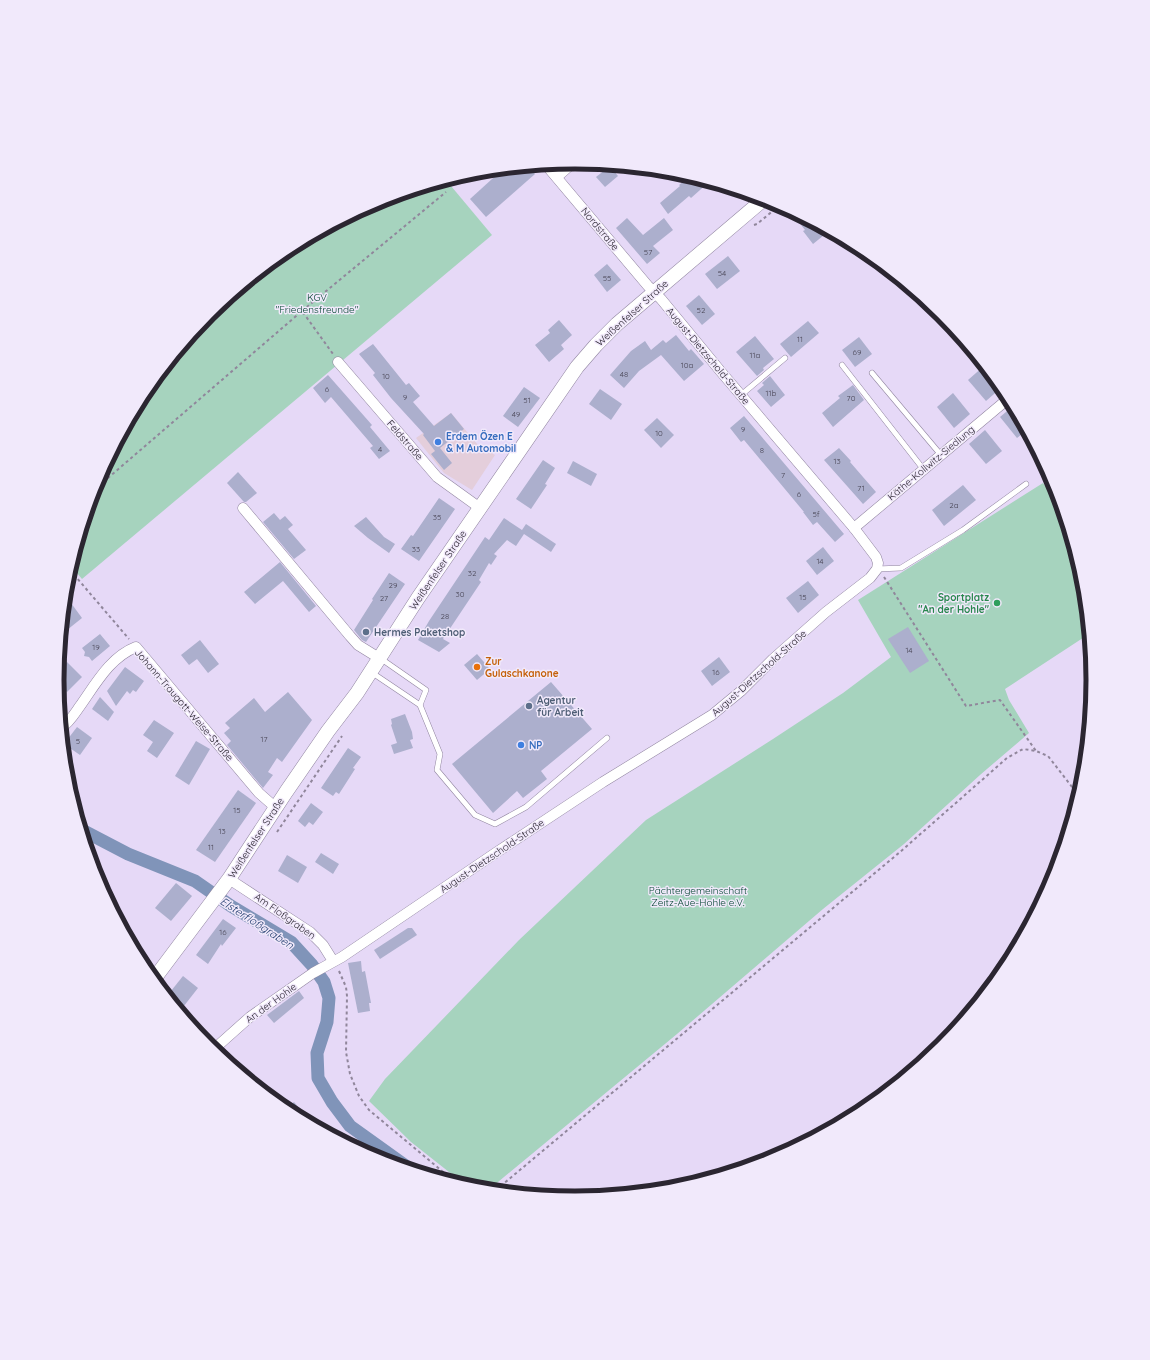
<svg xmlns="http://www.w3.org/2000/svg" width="1150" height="1360" viewBox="0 0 1150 1360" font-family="Quicksand,sans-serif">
<rect width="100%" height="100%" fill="#e6d9f7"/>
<path fill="#e4cedb" d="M451 413 478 445 495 455 472 490 444 473 416 438Z"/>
<g fill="#a6d3be">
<path d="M446 180 492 235 82 579 71 566 97 482 144 392 209 314 287 249 377 201Z"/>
<path d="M1043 483 1061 507 1083 579 1089 634 1005 689 1009 700 1029 733 980 775 904 844 823 909 677 1034 492 1187 487 1189 472 1187 449 1172 411 1142 369 1101 385 1079 519 940 646 820 773 739 843 693 891 657 858 600Z"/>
</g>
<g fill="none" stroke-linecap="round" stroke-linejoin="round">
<path stroke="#8094b9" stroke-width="13" d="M82 830 128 854 195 881 231 906 291 942 312 965 324 982 329 998 327 1022 317 1053 318 1078 332 1102 350 1126 410 1169"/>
</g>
<g fill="#acafcd">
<path d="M610 166 618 176 605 187 596 177Z"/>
<path d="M528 167 535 174 486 217 470 199 503 169Z"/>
<path d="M690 176 709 182 691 198 689 196 668 214 660 203 680 186 679 185Z"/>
<path d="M790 211 813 223 829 231 813 244 803 231 805 230Z"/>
<path d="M627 218 643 235 664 218 673 230 653 246 660 253 647 264 616 228Z"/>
<path d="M728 256 740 271 717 289 705 274Z"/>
<path d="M607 264 621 280 607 292 594 275Z"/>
<path d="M699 295 715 314 702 325 686 306Z"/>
<path d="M559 320 572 335 561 345 564 349 549 362 535 345 550 333 548 330Z"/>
<path d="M808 321 819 333 791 357 780 344Z"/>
<path d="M676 335 689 351 691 349 704 364 684 381 661 355 639 371 624 388 610 375 631 351 645 341 651 350 663 340 666 343Z"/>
<path d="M755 336 774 359 763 368 764 370 757 376 736 352Z"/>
<path d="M859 337 872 354 855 367 842 350Z"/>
<path d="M373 344 406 385 409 383 420 396 413 402 434 426 451 413 464 429 440 448 452 463 444 470 431 454 435 451 423 435 424 434 391 398 373 375 375 373 359 354Z"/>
<path d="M984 366 1002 387 986 401 968 380Z"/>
<path d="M328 375 372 425 370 427 390 451 379 459 370 448 373 446 331 397 325 403 313 388Z"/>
<path d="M770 376 785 395 771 407 757 391 764 385 762 383Z"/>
<path d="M853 385 864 400 833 427 822 413 840 398 838 396Z"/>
<path d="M524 387 540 398 518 427 503 416Z"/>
<path d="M600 389 622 404 611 420 589 404Z"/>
<path d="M953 393 970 414 954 428 937 407Z"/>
<path d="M1013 406 1026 431 1017 438 1000 417Z"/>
<path d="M744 416 844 534 835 542 817 522 813 525 803 512H804L744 440 741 442 730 428Z"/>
<path d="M657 418 674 435 661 448 644 430Z"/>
<path d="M985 430 1002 451 986 464 969 444Z"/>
<path d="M839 448 851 461 850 462 876 492 863 504 824 460Z"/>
<path d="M543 460 555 468 545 484 547 485 531 509 516 499Z"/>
<path d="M573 461 597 474 591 486 567 473Z"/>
<path d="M238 472 257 493 246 502H244L227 483Z"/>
<path d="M963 485 976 500 944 526 932 510Z"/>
<path d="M439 498 455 509 419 561 401 549 411 535 413 536Z"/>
<path d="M274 513 280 520 285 516 293 525 288 529 306 550 294 559 263 522Z"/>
<path d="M366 517 384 537 395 544 389 553 368 538 354 526Z"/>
<path d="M504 518 522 530 526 524 556 544 551 552 524 534 516 546 507 540 494 554 497 556 491 565 489 563 479 580 481 582 443 639 450 643 439 652 418 640 429 621 485 537 489 540Z"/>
<path d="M823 547 834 561 817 575 806 561Z"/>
<path d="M280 562 316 606 309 612 283 581 255 604 244 592Z"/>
<path d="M389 573 405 584 366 642 362 640 354 630 373 600 372 599Z"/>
<path d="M808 581 819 595 798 613 786 598Z"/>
<path d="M71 603 82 618 62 634 64 608Z"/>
<path d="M908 627 929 661 910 673 888 639Z"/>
<path d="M100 634 110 646 92 661 89 657 84 656 85 652 82 648Z"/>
<path d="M200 640 219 664 208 673 197 659 189 665 181 655Z"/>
<path d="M477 654 490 669 477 680 464 665Z"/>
<path d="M719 657 730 672 712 686 701 671Z"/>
<path d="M67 662 82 677 67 692 57 682V680L58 671Z"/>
<path d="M125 667 144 681 136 692 133 690 130 694 127 691 116 706 107 691Z"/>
<path d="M551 682 592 729 541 771 547 779 523 798 517 791 493 813 452 764Z"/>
<path d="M288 692 312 720 282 762 277 758 268 772 273 775 263 788 227 745 231 741 224 733 230 728 225 723 254 698 265 712Z"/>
<path d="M100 697 114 712 108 721 92 709Z"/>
<path d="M405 714 412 732 413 739 410 740 413 748 394 754 391 745 397 743 391 725 392 724 391 719Z"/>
<path d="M154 720 174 733 157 758 147 751 153 742 143 735Z"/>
<path d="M77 727 92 738 80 755 64 744Z"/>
<path d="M196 741 210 749 189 785 175 776Z"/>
<path d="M348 748 361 757 353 768 355 769 339 794 336 792 333 796 321 788Z"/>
<path d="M238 790 256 803 215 862 196 850Z"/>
<path d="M311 803 323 812 313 825 309 822 305 827 298 821Z"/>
<path d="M321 853 339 864 333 874 315 862Z"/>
<path d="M287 855 307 867 298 883 278 871Z"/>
<path d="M176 883 192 896 171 921 155 908Z"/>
<path d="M223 919 236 928 222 946 221 944 208 964 196 955Z"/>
<path d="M408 928H412L417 935 380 959 374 950Z"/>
<path d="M361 961 362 972 365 971 371 1003H369L370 1011 358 1013 348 963Z"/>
<path d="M183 976 198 988 180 1011 167 996Z"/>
<path d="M299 991 304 998 274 1023 267 1015Z"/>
<path d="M294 1102 313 1124H312L286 1109Z"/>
</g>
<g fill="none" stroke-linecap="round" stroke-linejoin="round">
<defs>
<g id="lane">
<path d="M842 365 924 470"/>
<path d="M872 373 941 455"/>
<path d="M741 395 785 358"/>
<path d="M877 569 901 568 963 530 1026 484"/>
<path d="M380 658 426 690 420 705"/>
<path d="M371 672 420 705 440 754 437 770 475 815 495 824 526 807 607 738"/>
</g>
<g id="street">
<path d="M557 177 574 162"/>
<path d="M338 362 437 477 480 508"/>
<path d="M243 508 350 636 358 645 379 658"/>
<path d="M854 528 1009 398"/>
<path d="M62 727C69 723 75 713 80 706 95 685 110 657 136 647L259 793 276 808"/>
<path d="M229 879 310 932 323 945 333 961"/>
<path d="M213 1050 250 1017 313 973 342 957 497 852 603 782 712 715 741 691 773 659 826 612 870 578 877 569 878 563 876 557 854 528 722 373 661 299 648 286 546 165"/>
</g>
<path id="secondary" d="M154 979 229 879 286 792 328 731 357 693 418 598 577 367 596 345 617 324 764 199"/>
</defs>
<use href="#lane" stroke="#9185a0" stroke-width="6"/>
<use href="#street" stroke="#9185a0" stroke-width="11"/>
<use href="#secondary" stroke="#9185a0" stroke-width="15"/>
<g stroke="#90869b" stroke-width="2" stroke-dasharray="3 3" stroke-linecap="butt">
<path d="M754 225 757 224 780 205"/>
<path d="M302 311 446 192"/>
<path d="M94 490 302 311 333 354"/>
<path d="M70 570 129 639"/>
<path d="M884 577 966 706 1000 700 1036 751"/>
<path d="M60 705 64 709"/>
<path d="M277 832 342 736"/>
<path d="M339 971 346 987 347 996 346 1052 350 1074 359 1096 369 1110 442 1171 462 1184"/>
<path d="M496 1190 900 852 1007 758 1023 749 1036 751 1048 756 1079 796"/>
</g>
<use href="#lane" stroke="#fff" stroke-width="5"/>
<use href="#street" stroke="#fff" stroke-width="10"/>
<use href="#secondary" stroke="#fff" stroke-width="14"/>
</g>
<g fill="#3f7fe0" stroke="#f1e9fb" stroke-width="1.5">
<circle cx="438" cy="442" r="4"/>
<circle cx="521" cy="745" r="4"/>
</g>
<circle fill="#2e9e5b" stroke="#f1e9fb" stroke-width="1.5" cx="997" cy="603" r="4"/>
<g fill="#5c6f8a" stroke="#f1e9fb" stroke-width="1.5">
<circle cx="366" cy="632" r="4"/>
<circle cx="529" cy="706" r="4"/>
</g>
<circle fill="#e8710a" stroke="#f1e9fb" stroke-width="1.5" cx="477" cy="667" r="4"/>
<g text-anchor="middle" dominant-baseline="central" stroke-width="3" stroke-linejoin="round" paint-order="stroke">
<g font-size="8" fill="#4b4858">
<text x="648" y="252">57</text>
<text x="722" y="273">54</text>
<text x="607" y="278">55</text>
<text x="701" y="310">52</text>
<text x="800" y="339">11</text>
<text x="857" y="352">69</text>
<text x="755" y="355">11a</text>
<text x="687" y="365">10a</text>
<text x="624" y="374">48</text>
<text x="386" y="376">10</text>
<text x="327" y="389">6</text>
<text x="771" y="393">11b</text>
<text x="405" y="397">9</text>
<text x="851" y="398">70</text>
<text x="527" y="400">51</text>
<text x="516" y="414">49</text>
<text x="743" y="429">9</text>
<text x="659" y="433">10</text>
<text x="380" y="449">4</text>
<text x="762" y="450">8</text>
<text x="837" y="461">13</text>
<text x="783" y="475">7</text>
<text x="861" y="488">71</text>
<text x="799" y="494">6</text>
<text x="954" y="505">2a</text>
<text x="816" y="514">5f</text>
<text x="437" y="517">35</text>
<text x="416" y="549">33</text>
<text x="820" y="561">14</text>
<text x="472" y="573">32</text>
<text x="393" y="585">29</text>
<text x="460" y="594">30</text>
<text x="803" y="597">15</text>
<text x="384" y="598">27</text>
<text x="445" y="616">28</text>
<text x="96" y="647">19</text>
<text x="909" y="650">14</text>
<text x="716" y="672">16</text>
<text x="264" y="739">17</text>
<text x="78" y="741">5</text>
<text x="237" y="810">15</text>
<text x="222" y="831">13</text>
<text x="211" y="847">11</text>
<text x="223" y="932">16</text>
</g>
<g font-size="10" fill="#2b2631" stroke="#f1e9fb">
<text transform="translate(600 229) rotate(50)">Nordstraße</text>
<text transform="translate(632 313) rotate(-42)">Weißenfelser Straße</text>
<text transform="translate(708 356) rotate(50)">August-Dietzschold-Straße</text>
<text transform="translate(405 440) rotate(49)">Feldstraße</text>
<text transform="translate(931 463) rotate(-40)">Käthe-Kollwitz-Siedlung</text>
<text transform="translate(438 570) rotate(-56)">Weißenfelser Straße</text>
<text transform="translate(759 673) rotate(-42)">August-Dietzschold-Straße</text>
<text transform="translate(184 705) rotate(49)">Johann-Traugott-Weise-Straße</text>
<text transform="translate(256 838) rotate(-57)">Weißenfelser Straße</text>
<text transform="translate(492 856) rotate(-34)">August-Dietzschold-Straße</text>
<text transform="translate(285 916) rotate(35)">Am Floßgraben</text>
<text transform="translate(271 1003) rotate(-36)">An der Hohle</text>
</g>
<g font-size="10" fill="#044631" stroke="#f1e9fb">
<text x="317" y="297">KGV<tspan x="317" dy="12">"Friedensfreunde"</tspan></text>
<text x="698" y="890">Pächtergemeinschaft<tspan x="698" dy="12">Zeitz-Aue-Hohle e.V.</tspan></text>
</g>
<g font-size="10" font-weight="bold" fill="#366cbe" stroke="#f1e9fb" text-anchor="start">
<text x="446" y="436">Erdem Özen E<tspan x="446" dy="12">&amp; M Automobil</tspan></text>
<text x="529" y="745">NP</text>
</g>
<g font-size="10" font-weight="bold" fill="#27864d" stroke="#f1e9fb" text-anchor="end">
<text x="989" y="597">Sportplatz<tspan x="989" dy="12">"An der Hohle"</tspan></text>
</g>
<g font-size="10" font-weight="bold" fill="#4e5e75" stroke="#f1e9fb" text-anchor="start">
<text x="374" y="632">Hermes Paketshop</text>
<text x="537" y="700">Agentur<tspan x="537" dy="12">für Arbeit</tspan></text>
</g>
<g font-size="10" font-weight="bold" fill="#c56008" stroke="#f1e9fb" text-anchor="start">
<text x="485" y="661">Zur<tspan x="485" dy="12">Gulaschkanone</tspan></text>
</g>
<g font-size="11" font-style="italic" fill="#264071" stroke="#f1e9fb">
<text transform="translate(257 923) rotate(33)">Elsterfloßgraben</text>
</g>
</g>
<path d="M0 0H1150V1360H0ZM64 680a511 511 0 1 1 1022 0a511 511 0 1 1-1022 0Z" fill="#f1e9fb" fill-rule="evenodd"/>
<path fill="none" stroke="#2b2631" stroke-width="5" d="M64 680a511 511 0 1 1 1022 0a511 511 0 1 1-1022 0Z"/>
</svg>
